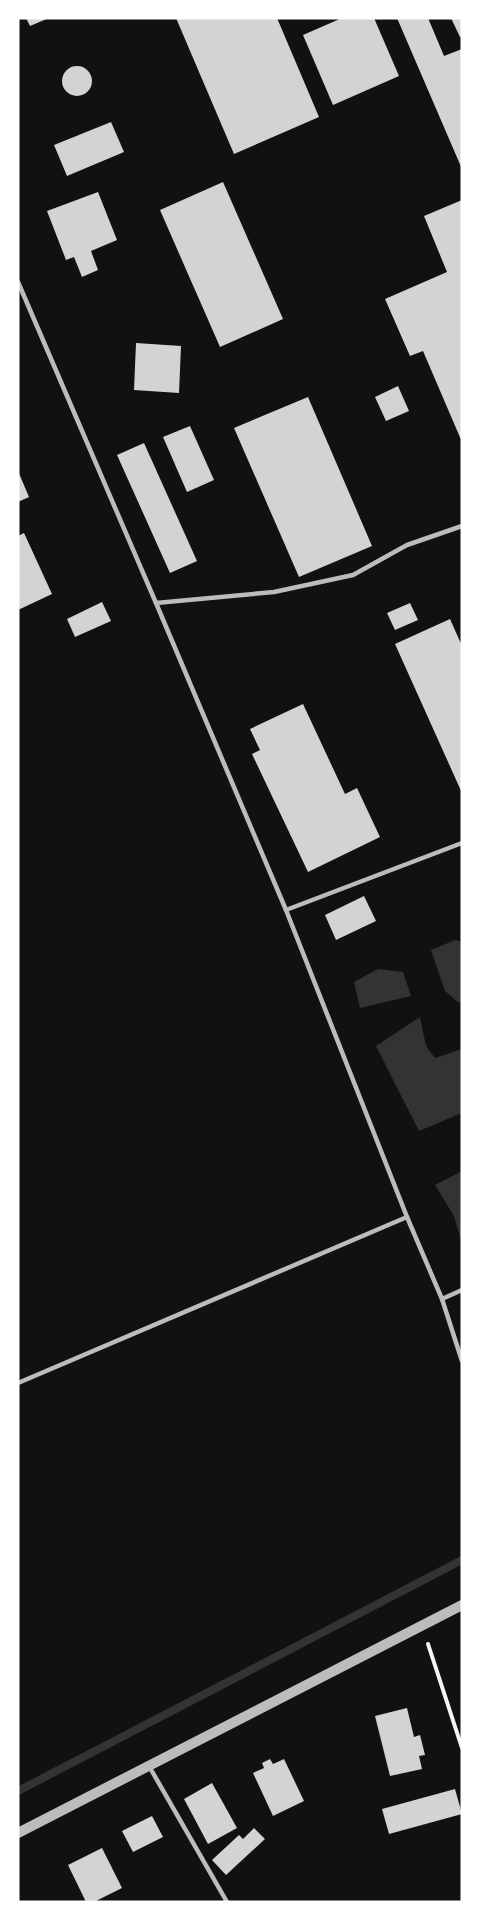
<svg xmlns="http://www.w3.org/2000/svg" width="480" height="1920" viewBox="0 0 480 1920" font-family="'Fira Sans',sans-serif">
<rect width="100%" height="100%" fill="#111"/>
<g fill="#333">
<path d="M455 940 462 942V1001L459 1003 445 991 431 950Z"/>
<path d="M378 969 403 972 411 996 360 1008 354 982Z"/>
<path d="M420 1017 426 1046 435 1058 462 1049V1113L419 1131 376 1046Z"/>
<path d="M462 1171V1244L454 1216 435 1185Z"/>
</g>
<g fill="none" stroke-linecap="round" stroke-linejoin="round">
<path stroke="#333" stroke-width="8" d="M18 1791 462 1560"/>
</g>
<g fill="#d3d3d3">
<path d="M26 18H49L30 26Z"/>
<path d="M176 18H277L319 117 234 154Z"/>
<path d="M342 18H374L399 76 333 105 303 35Z"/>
<path d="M397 18H428L444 56 462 49V169Z"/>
<path d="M451 18H462V36L460 37Z"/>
<circle cx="77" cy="81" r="15"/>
<path d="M111 122 124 152 67 176 54 145Z"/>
<path d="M223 182 283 319 220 347 160 210Z"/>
<path d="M98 192 117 240 91 251 98 270 82 277 74 257 66 260 47 211Z"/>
<path d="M462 200V442L423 351 410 356 385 299 447 272 424 216Z"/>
<path d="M136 343 181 346 179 393 134 390Z"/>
<path d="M398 386 409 411 386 421 375 397Z"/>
<path d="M308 397 372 546 299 577 234 428Z"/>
<path d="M190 426 214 480 187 492 163 437Z"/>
<path d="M144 443 197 561 170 573 117 455Z"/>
<path d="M18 471 29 497 18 502Z"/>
<path d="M24 533 52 594 18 610V536Z"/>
<path d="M102 602 111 621 75 637 67 619Z"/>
<path d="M410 603 418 620 395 630 387 613Z"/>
<path d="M450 619 462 646V793L395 644Z"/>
<path d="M303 704 345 794 357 788 380 837 308 872 252 754 260 750 250 729Z"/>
<path d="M364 896 376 921 336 940 325 915Z"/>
<path d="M407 1708 414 1737 420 1735 425 1755 419 1756 422 1769 390 1776 375 1716Z"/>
<path d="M270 1759 273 1764 284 1759 304 1801 273 1816 253 1773 264 1768 262 1763Z"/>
<path d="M212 1783 237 1828 208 1844 184 1799Z"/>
<path d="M455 1789 462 1814 389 1834 382 1809Z"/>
<path d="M152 1816 163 1837 133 1852 122 1831Z"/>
<path d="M254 1828 265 1839 226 1875 212 1860 239 1835 243 1839Z"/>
<path d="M102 1848 122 1888 94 1902H86L68 1865Z"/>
</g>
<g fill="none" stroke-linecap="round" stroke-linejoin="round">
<path stroke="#f5f5f5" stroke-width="4" d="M428 1644 462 1748"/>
<g stroke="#bcbcbc" stroke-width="4.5">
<path d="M18 282 156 603 286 910 407 1217 442 1299 462 1361"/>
<path d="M156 603 274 592 353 575 407 545 462 526"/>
<path d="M286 910 462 843"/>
<path d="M442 1299 462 1290"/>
<path d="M18 1383 407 1217"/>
<path d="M149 1766 227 1902"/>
</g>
<path stroke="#bcbcbc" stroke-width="10" d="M18 1833 462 1605"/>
</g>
<rect width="480" height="1920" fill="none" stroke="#ffffff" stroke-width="39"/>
</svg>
